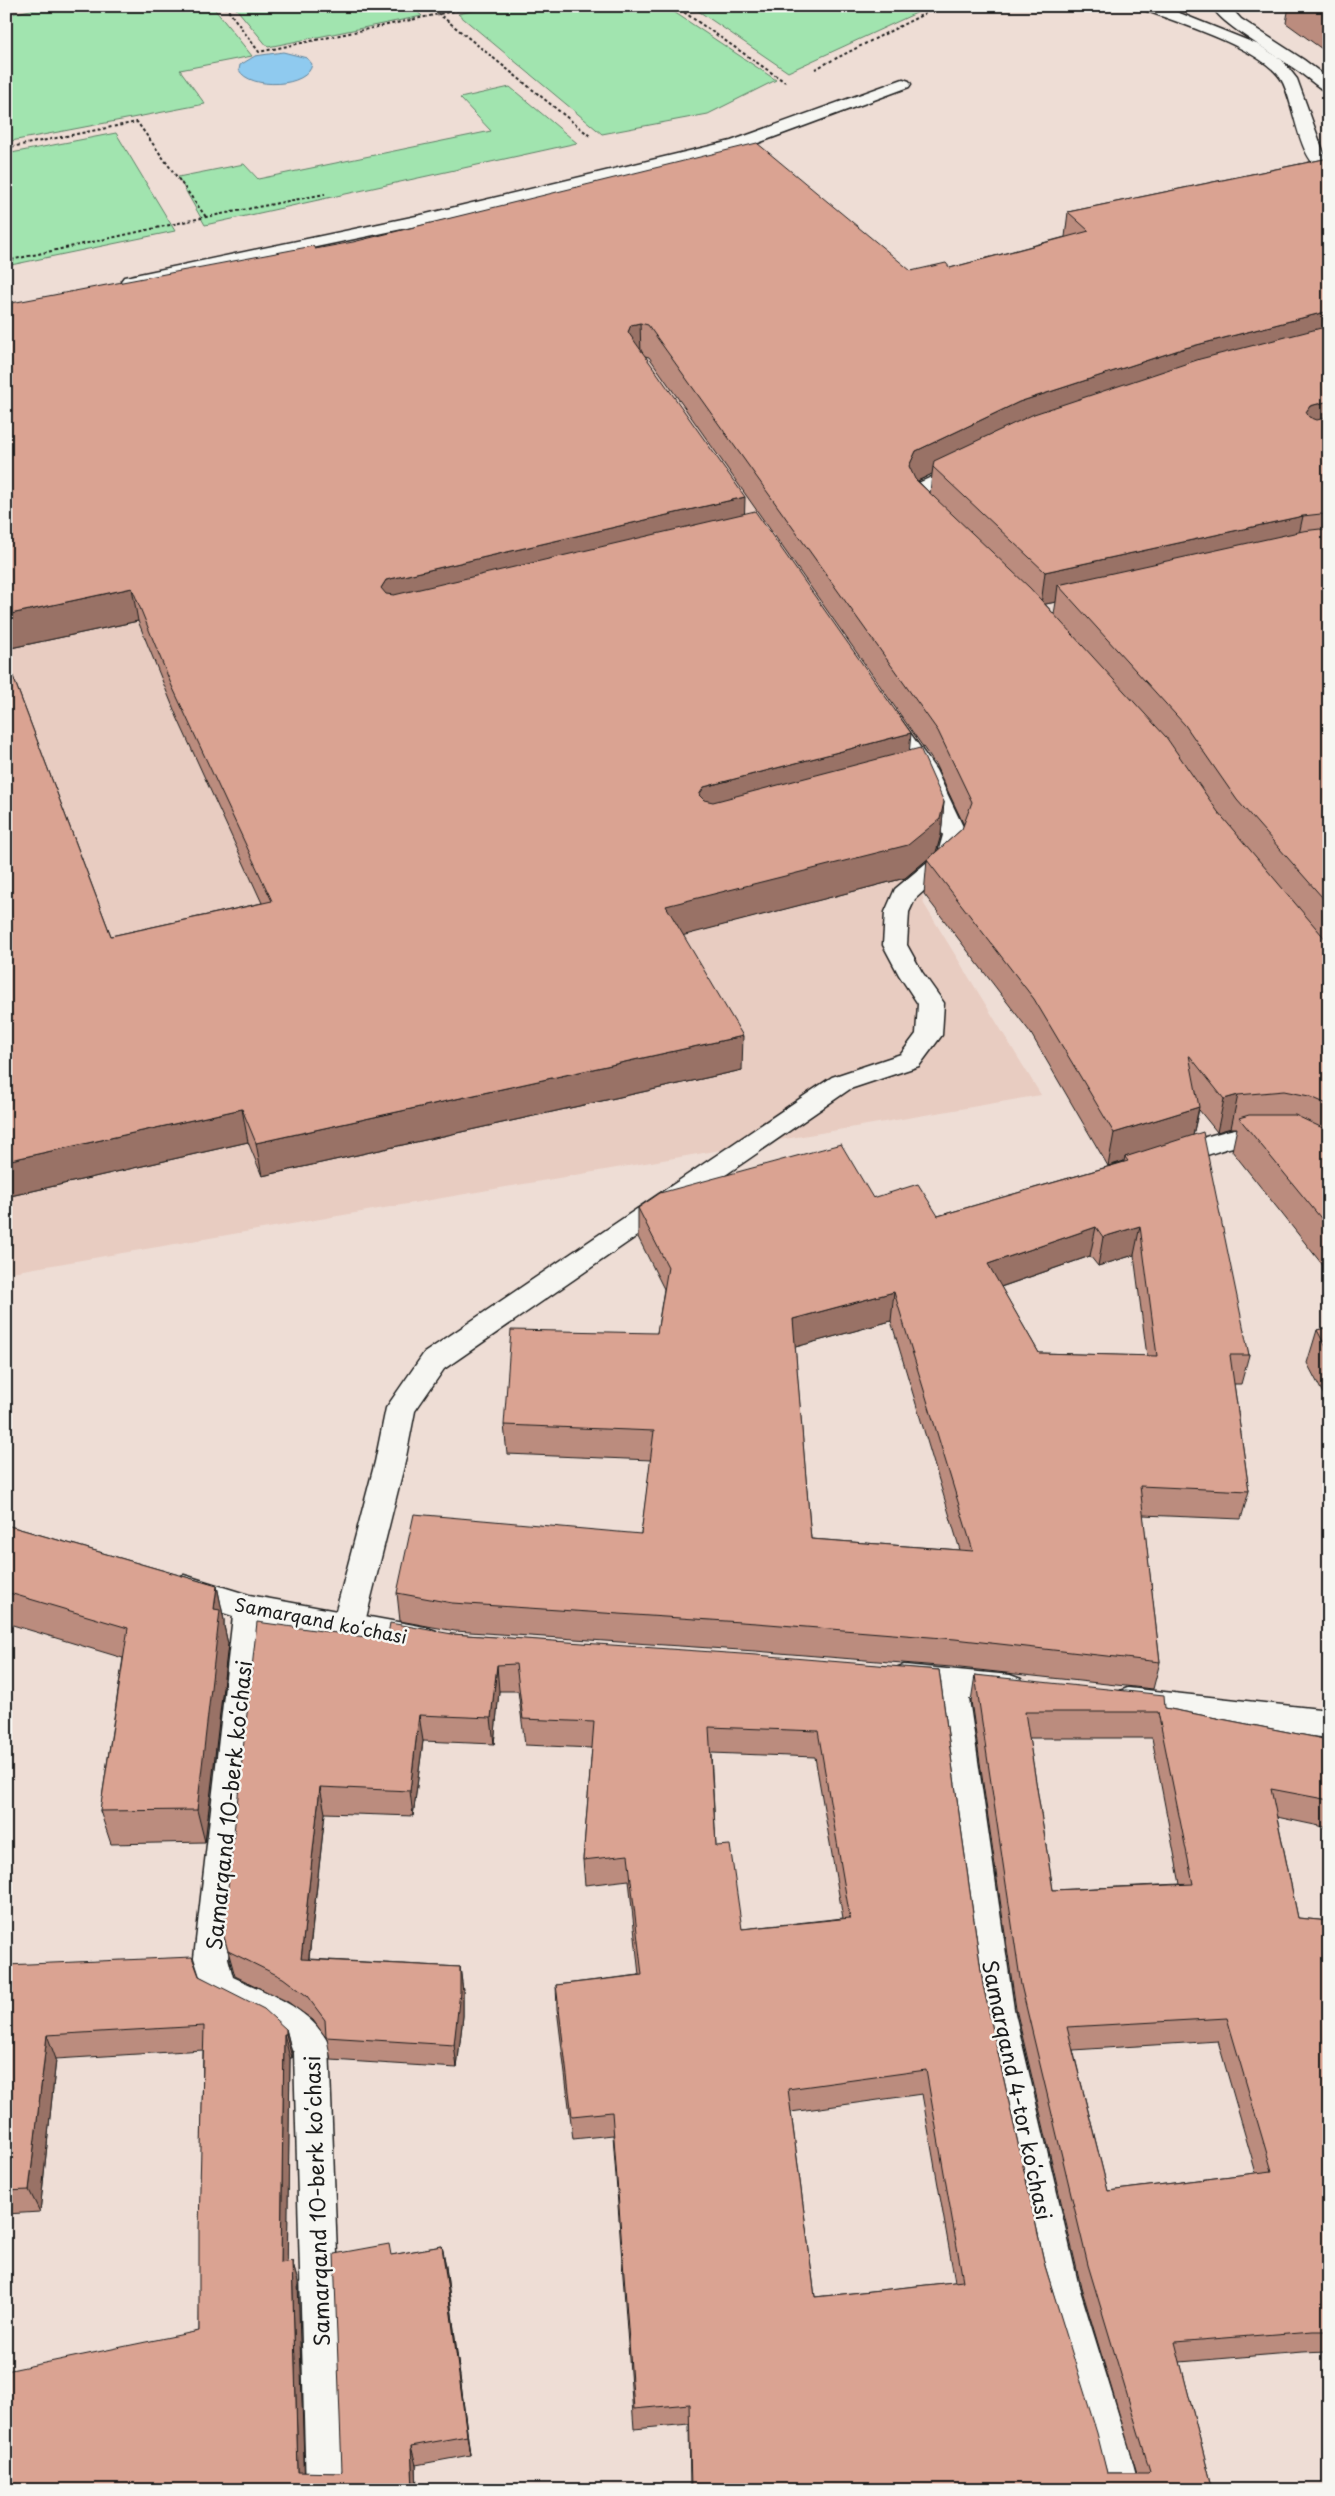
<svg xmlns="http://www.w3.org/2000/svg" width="1335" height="2496" viewBox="0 0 1335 2496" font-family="'Playpen Sans',sans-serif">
<rect width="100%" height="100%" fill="#eeddd5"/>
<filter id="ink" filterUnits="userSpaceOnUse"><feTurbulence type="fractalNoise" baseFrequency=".02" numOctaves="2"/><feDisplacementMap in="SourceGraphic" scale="10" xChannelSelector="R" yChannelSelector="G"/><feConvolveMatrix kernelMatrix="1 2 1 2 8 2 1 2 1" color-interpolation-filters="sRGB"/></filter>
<g filter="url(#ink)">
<path fill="#e8ccc1" d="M726 160 888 473 1165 739 909 808 924 904 1041 1095 6 1273V321Z"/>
<g fill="#a1e4af" stroke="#5e8066">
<path d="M50 6H212L252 56 180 70 205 104 6 142V15Z"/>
<path d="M234 6H411L422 16 268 47Z"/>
<path d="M495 6H665L776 80 708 114 602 134 458 14Z"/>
<path d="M691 6H921L925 9 788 72Z"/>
<path d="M510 87 577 143 205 225 178 177 244 164 258 179 491 131 460 98Z"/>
<path d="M116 133 175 231 6 266V154Z"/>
</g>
<path fill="#8fcaef" stroke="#61849b" d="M283 52 307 58 312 64C309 88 249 90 239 70L240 65 255 56Z"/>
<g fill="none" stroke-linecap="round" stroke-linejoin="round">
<defs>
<g id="service">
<path d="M1213 6H1229L1241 19 1304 60 1329 79V92L1323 90C1313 83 1303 74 1292 67 1277 55 1216 22 1213 6Z"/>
<path d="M903 79 909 81 911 84 909 87 742 149 426 224 130 286 124 285 121 281 124 277 130 276 426 214 731 141Z"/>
<path d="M888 711 896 713 936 770 967 835 957 861 915 899 909 912 907 945 922 972 944 1003 942 1035 919 1066 850 1089 444 1369 415 1411 405 1462 364 1626 359 1635 348 1639 337 1635 332 1626 375 1462 386 1408 424 1353 832 1077 901 1054 916 1034 918 1004 899 975 883 945 885 912 895 889 938 853 943 835 914 771 877 718 880 713Z"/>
</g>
<g id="minor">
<path d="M1140 6H1162L1259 45 1282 60 1297 79 1326 159 1329 161V174C1297 166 1296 104 1281 79 1261 48 1178 23 1142 9Z"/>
<path d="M965 462 972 464 975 468 972 472 930 492 931 504 942 517 939 521C920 526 902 502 914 485Z"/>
<path d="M1270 1124 1296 1129 1329 1144V1167C1312 1162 1300 1148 1283 1145 1245 1136 1206 1157 1170 1168L1161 1165 1157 1158 1161 1151C1197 1140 1232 1126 1270 1124Z"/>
<path d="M184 1575 249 1595 425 1627 436 1631 441 1640 436 1649 425 1653 263 1623 228 1958 233 1977C267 1993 312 2008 329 2045L346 2490H306L294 2052 271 2031 207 1998 194 1958 233 1616 173 1597 169 1588 173 1579Z"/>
<path d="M904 1665 1010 1675 1021 1679 1026 1689 1021 1699 1010 1703 969 1699 1014 2009 1079 2287 1130 2452 1140 2490H1100L1092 2452 1041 2287 980 2009 937 1696 904 1693 893 1689 888 1679 893 1669Z"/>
<path d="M1128 1688 1329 1710V1738L1128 1716 1117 1712 1112 1702 1117 1692Z"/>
</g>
</defs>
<use href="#service" stroke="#1c1c1c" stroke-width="3"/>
<use href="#minor" stroke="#1c1c1c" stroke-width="3"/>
<g stroke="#1c1c1c" stroke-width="2" stroke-dasharray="3 2.5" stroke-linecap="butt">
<path d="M225 6 259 52 477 6"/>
<path d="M429 6 590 136"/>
<path d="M675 6 785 82"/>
<path d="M6 7 10 6"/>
<path d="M815 69 938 7 936 6"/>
<path d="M6 148 137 122 206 217"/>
<path d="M6 261 206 217 325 194"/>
</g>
<use href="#service" fill="#f6f6f2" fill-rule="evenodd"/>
<use href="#minor" fill="#f6f6f2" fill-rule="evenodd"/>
</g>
<g fill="#bb8c7e" stroke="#1c1c1c" fill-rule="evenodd">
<path d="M1289 6H1329V54L1286 23Z"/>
<path d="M1329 158V1273L1232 1151 1237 1128H1231L1217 1132 1199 1110 1193 1135 1249 1355 1241 1384H1234L1249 1491 1241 1519 1143 1515 1160 1662 1153 1689 951 1667 755 1651 455 1631 400 1621 397 1593 641 1534 651 1460 507 1454 504 1425 657 1333 664 1289 638 1237V1208L873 1198 938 1216 1124 1162V1161L1108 1166 1030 1032 924 894 927 860 934 854 905 878 683 935 742 1070 262 1176 248 1142 6 1197V658L111 936 262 903 177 717 138 621 6 649 315 249 911 271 950 268 1065 237 1068 212ZM645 356 649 357 935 764 964 825 962 829 936 852 941 835 944 802 744 513ZM932 474 930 493 918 481ZM1056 602 1054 614 1045 604ZM1134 1255 1147 1356 1039 1353 1001 1287 1090 1256 1098 1266ZM891 1321 960 1550 811 1539 795 1347Z"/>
<path d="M1329 1327V1405L1307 1363 1317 1330Z"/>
<path d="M6 1525 217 1586 224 1620V1626L228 1644 205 1842 111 1844 100 1811 123 1658 6 1623Z"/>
<path d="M452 1634 939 1670 983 1985 1045 2266 1107 2473H1137L1081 2287 1016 2009 971 1701 975 1675 1165 1708 1329 1740V1828L1277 1817 1298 1918 1329 1921V2351L1302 2352 1180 2362 1213 2490H690L689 2424 634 2429 613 2135 573 2139 557 2009 556 1985 639 1975 629 1880 585 1885 583 1860 592 1748 525 1745 518 1691H499L494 1744 423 1741 413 1816 325 1813 309 1959 460 1967 463 1991V2016L457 2068 331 2060 327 2039 313 2020 288 2002 235 1976 223 1933 387 1640ZM1029 1738H1152L1180 1884 1053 1890ZM711 1753 815 1757 843 1918 742 1929 716 1846ZM1218 2041 1256 2173 1108 2191 1073 2050ZM922 2094 955 2282 815 2297 791 2112Z"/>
<path d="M6 1965 199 1976 286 2029 292 2053V2058H290L287 2262 292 2261 298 2282 304 2473H340L342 2471 392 2255 442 2246 446 2267 470 2455 416 2465 417 2490H6L199 2331 203 2050 56 2059 40 2212 6 2214Z"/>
</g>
<g fill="#997266" stroke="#1c1c1c">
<path d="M1329 311V341L933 467 932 474 913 483 909 466 916 451 1019 402 1185 348Z"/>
<path d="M640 323 641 354 628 332 631 325Z"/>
<path d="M1329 401 1328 431 1304 438 1306 412 1310 406Z"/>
<path d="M745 497 744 530 384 621 381 588 386 580Z"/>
<path d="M1303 516 1296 548 1058 585 1056 602 1041 605 1045 572Z"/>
<path d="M132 588 138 621 6 649V615Z"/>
<path d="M911 733 908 766 704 820 699 795 704 787Z"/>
<path d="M944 802 941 835 936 852 905 878 666 940V906Z"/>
<path d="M743 1036 742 1070 262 1176 256 1143Z"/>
<path d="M1238 1095 1231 1128 1217 1132 1224 1099Z"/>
<path d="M1199 1107 1192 1140 1125 1157 1124 1161 1108 1166 1114 1133Z"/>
<path d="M242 1109 248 1142 6 1197V1161Z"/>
<path d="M1140 1226 1134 1255 1098 1266 1103 1237Z"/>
<path d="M1096 1227 1090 1256 983 1293 988 1264Z"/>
<path d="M894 1292 891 1321 792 1348 793 1319Z"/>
<path d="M217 1586 224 1620V1626L228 1644 205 1842 197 1810 214 1609Z"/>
<path d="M497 1665 499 1691 494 1744 491 1718Z"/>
<path d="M419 1715 423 1741 413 1816 410 1791Z"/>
<path d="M320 1787 325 1813 306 1983 301 1959Z"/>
<path d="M460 1967 463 1991V2016L457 2068 454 2045Z"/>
<path d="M286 2029 292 2053V2058L286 2034Z"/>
<path d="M284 2034 290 2058 287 2284 281 2263Z"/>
<path d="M47 2035 56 2059 40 2212 29 2190Z"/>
<path d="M442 2246 446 2267 470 2455 467 2436Z"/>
<path d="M292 2261 298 2282 305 2490 298 2472Z"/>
<path d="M411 2446 416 2465 417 2490H413Z"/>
</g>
<g fill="#daa392" stroke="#1c1c1c" fill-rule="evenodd">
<path d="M1323 6H1329V11Z"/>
<path d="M757 143 911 271 946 263 950 268 1089 231 1068 212 1329 158V311L1185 348 1019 402 916 451 909 466 915 479 1030 588 1166 737 1218 812 1327 941H1329V1105L1309 1096 1284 1091 1238 1095 1224 1099 1189 1055 1199 1107 1114 1133 1034 999 927 860 962 829 972 802 938 731 648 325 640 323 631 325 628 332 745 497 386 580 381 588 386 594 394 595 755 511 911 733 704 787 699 795 704 800 713 802 920 748 944 802 940 819 908 845 666 906 743 1036 256 1143 242 1109 6 1161V658L111 936 272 901 171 684 132 588 6 615V304L313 246 315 249 353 242Z"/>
<path d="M1329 326V401L1310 406 1306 412 1309 417 1317 420 1329 417V516L1321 514 1303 516 1045 572 933 467 934 461 1034 414 1200 359Z"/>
<path d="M1320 529 1329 532V905L1237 800 1185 725 1058 585 1303 531Z"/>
<path d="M1249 1115H1295L1329 1131V1228L1239 1118Z"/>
<path d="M1203 1132 1249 1355H1230L1249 1491 1140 1486 1160 1662 955 1639 756 1623 452 1603 397 1593 414 1514 641 1534 654 1431 504 1425 511 1330 657 1333 668 1267 638 1208 660 1193 841 1144 873 1198 918 1184 938 1216 1128 1161 1125 1157ZM1140 1226 1157 1356 1039 1353 988 1264 1096 1227 1103 1237ZM894 1292 973 1551 811 1539 793 1319Z"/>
<path d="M1329 1327V1353L1317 1330Z"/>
<path d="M6 1525 217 1586 214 1609 220 1610 197 1810 100 1811 128 1628 6 1592Z"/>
<path d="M257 1622 387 1640 390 1623 452 1634 756 1655 939 1670 983 1985 1045 2266 1097 2433 1107 2473H1148L1150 2471 1088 2265 1021 1985 975 1675 1164 1695 1165 1708 1329 1740V1800L1271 1789 1298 1918 1329 1921V2331H1313L1175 2342 1213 2490H691L689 2404 634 2409 612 2112 572 2116 556 1985 642 1975 628 1855 583 1860 594 1722 523 1719 516 1664 497 1665 491 1718 419 1715 410 1791 320 1787 301 1959 460 1967V1992L454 2045 326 2037 325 2020 307 1996 283 1978 228 1951 223 1933ZM1025 1712H1158L1193 1884 1053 1890ZM709 1727 818 1731 850 1918 742 1929 730 1845 716 1846ZM1227 2018 1272 2171 1108 2191 1067 2027ZM926 2070 963 2281 815 2297 788 2089Z"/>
<path d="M192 1957 199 1976 264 2009 286 2029V2034H284L281 2263 292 2261 298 2472 340 2473 342 2471 334 2254 389 2244 391 2255 442 2246 467 2436 411 2446 413 2490H6V2371L199 2331V2229L204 2026 47 2035 29 2190 6 2191V1965Z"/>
</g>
</g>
<g text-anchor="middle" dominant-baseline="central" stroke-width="5" stroke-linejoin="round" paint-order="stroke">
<g font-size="18" fill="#1c1c1c" stroke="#f6f6f2">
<text transform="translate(321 1620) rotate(11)">Samarqand koʻchasi</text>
</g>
<g font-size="21" fill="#1c1c1c" stroke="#f6f6f2">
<text transform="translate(228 1805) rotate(-84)">Samarqand 10-berk koʻchasi</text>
<text transform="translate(1018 2090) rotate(78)">Samarqand 4-tor koʻchasi</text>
<text transform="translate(316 2201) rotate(-92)">Samarqand 10-berk koʻchasi</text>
</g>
</g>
<rect width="1335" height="2496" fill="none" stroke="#f6f6f2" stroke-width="25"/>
<rect x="12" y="12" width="1310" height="2471" fill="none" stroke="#1c1c1c" stroke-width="2" filter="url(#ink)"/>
</svg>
